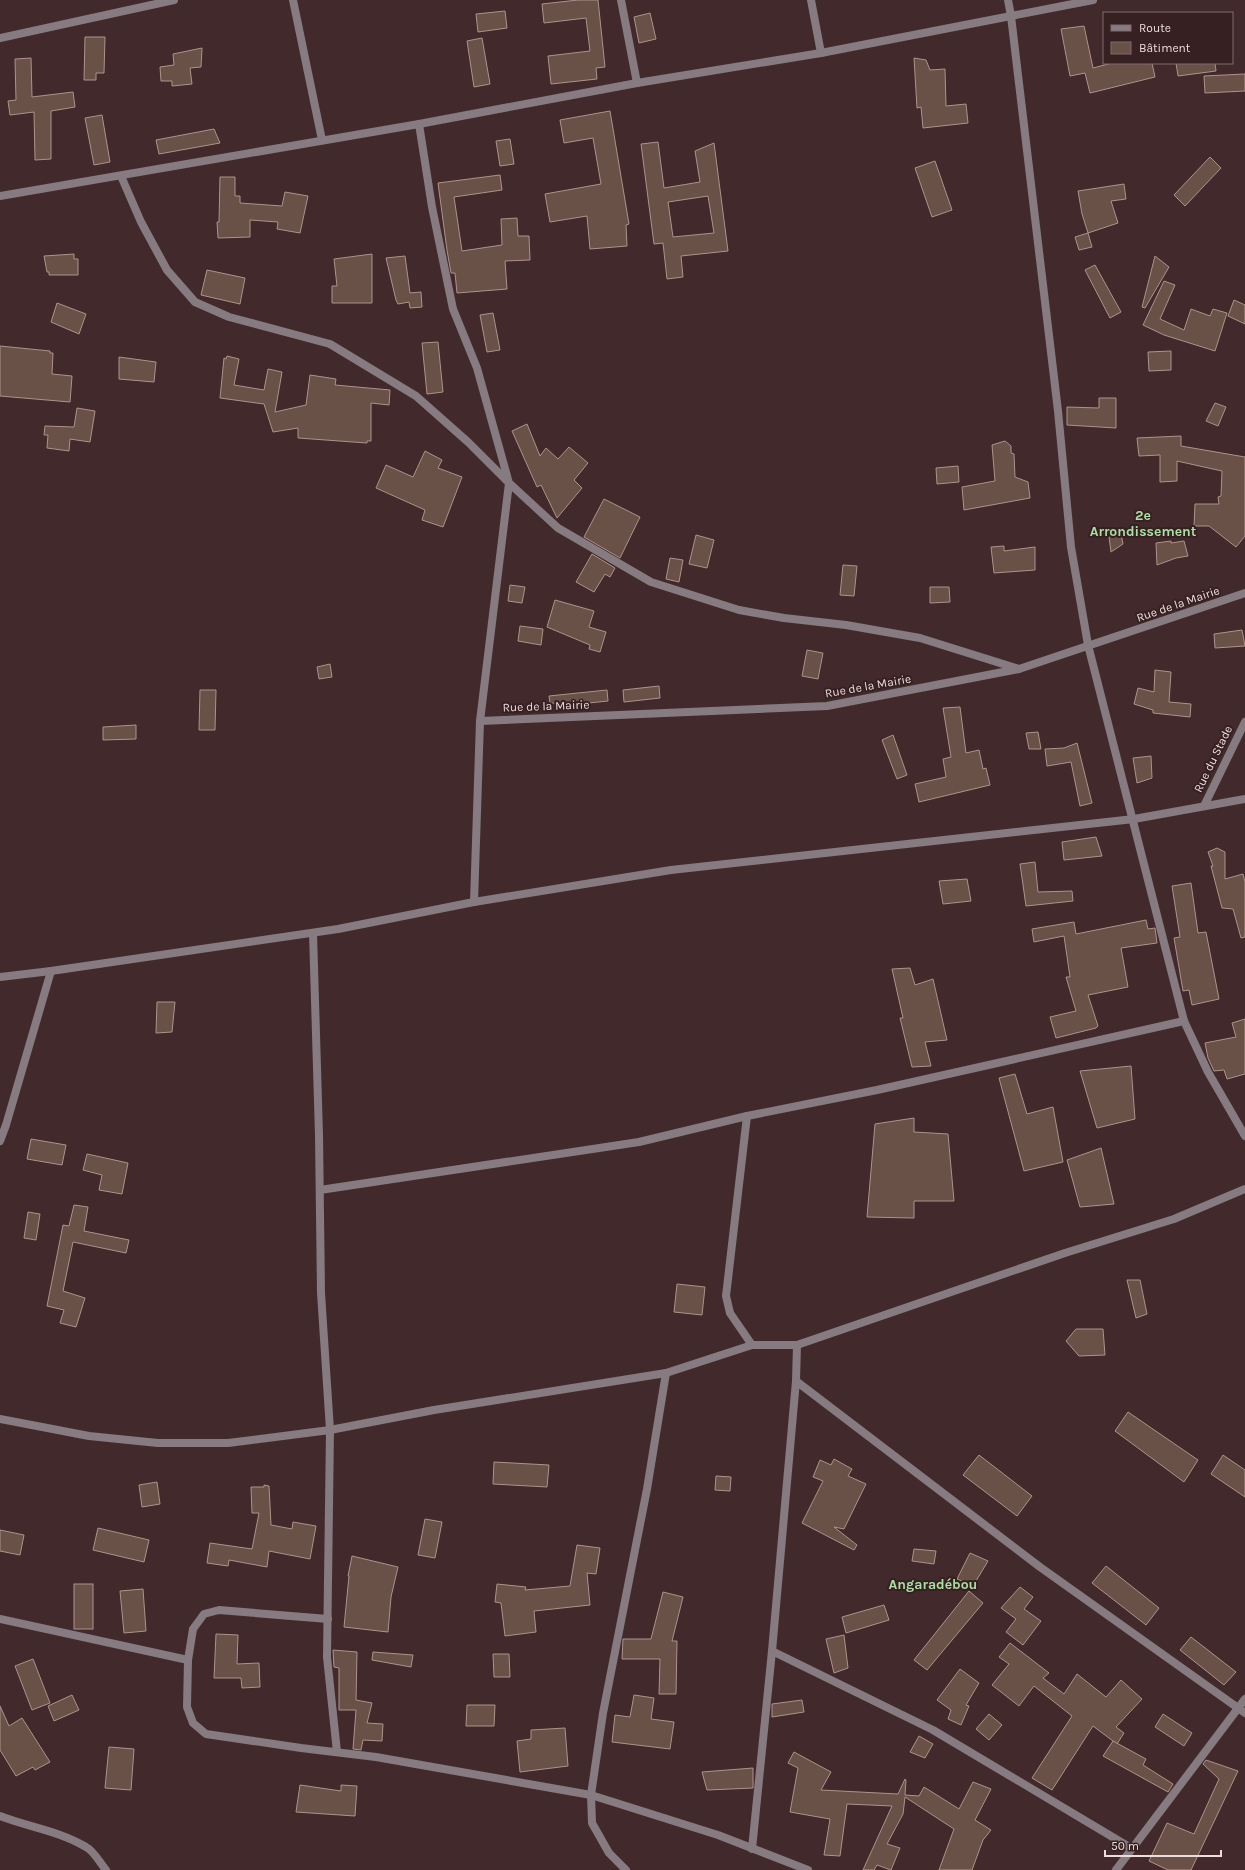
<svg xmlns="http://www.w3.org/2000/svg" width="1245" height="1870" viewBox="0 0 1245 1870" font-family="Karla,sans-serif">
<rect width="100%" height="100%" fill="#422a2c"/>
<g fill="#695148" stroke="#ae9389" fill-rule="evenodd">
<path d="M578 0H598L605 67 596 68 597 79 551 84 548 56 590 51 586 18 544 23 542 4Z"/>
<path d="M505 11 507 28 478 32 476 14Z"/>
<path d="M650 13 656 39 639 43 634 17Z"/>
<path d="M1084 26 1093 68 1112 63H1152L1155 77 1090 93 1085 73 1070 76 1061 29Z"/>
<path d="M85 37H105L104 73H96V80H84Z"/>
<path d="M482 38 490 84 474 87 467 41Z"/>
<path d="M202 48 201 67 190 68 192 84 172 86V81H161L160 67 174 65 173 54Z"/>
<path d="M31 58 32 97 73 92 75 107 51 111V159L35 160 34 112 10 115 8 101 16 100 15 59Z"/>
<path d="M914 58 926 60 930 70 945 69 946 106 966 104 968 123 923 128 921 107 917 108Z"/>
<path d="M1176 63H1215L1216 71 1178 76Z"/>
<path d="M1245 74V91L1205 93 1204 76Z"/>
<path d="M610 111 629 224 626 225 627 246 590 249 587 216 550 222 545 194 601 184 593 138 564 143 560 120Z"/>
<path d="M102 115 110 162 94 165 85 118Z"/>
<path d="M214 129 220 143 159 154 156 140Z"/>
<path d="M510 139 514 164 500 166 496 141Z"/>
<path d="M658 142 664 188 700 182 695 151 714 143 728 251 681 256 683 277 667 279 663 243 654 244 641 144ZM708 196 714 233 673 237 668 202Z"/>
<path d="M1210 157 1221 168 1185 206 1174 195Z"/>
<path d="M935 161 952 210 932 217 915 168Z"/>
<path d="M500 175 502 190 454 197 462 251 502 245 501 219 517 218 518 236H529L530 260 505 261 507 289 457 293 455 273H451L447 250 438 183Z"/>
<path d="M220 177H235V196H240V203L282 206 285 192 308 196 300 233 277 229 278 222 250 220V237L218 238 217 222H219Z"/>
<path d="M1124 184 1126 199 1111 201 1118 223 1088 233 1082 214 1078 191Z"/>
<path d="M1088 233 1092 247 1079 250 1075 237Z"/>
<path d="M74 254V259H78V275H49V272H47L44 256Z"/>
<path d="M372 254V303H332V286H337L334 259Z"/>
<path d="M405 256 410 293 421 292 422 307 410 308 409 302 398 304 396 300 386 258Z"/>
<path d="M1155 256 1169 267 1145 308 1142 307Z"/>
<path d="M1095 265 1121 312 1110 318 1085 270Z"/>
<path d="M207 270 245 278 240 304 201 295Z"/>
<path d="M1164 281 1175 285 1160 319 1184 330 1191 309 1210 316 1213 309 1227 313 1215 351 1164 335 1143 325Z"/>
<path d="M1234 300 1245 305V324L1228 316Z"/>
<path d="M57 303 86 314 79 334 51 322Z"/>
<path d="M493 313 500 350 487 352 480 315Z"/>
<path d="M438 342 443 392 427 394 422 343Z"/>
<path d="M0 346 50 351V353H53L52 374 72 376 70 402 0 396Z"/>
<path d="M1171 351V370L1149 371 1148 352Z"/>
<path d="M227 356 239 359 234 385 264 390 268 369 282 372 275 412 306 405 310 375 336 379 335 385 390 390 389 405 371 403V441H367V443L298 438V428L273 432 264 404 220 398 224 358 226 359Z"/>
<path d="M119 357 156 362 154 382 119 379Z"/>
<path d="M1099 398H1116V428L1067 425V407L1099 408Z"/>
<path d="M1215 403 1226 407 1218 426 1206 421Z"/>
<path d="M77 408 95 411 90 442 70 439 69 451 47 448 48 435H44L45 426 74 427Z"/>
<path d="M527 424 540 456 546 448 558 459 569 447 588 463 574 480 582 488 557 518 541 485 537 487 512 431Z"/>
<path d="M1181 436V446L1245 457V536L1236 547 1209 526H1194L1195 504H1219L1218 497 1221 496 1222 471 1177 461V481L1160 482V455L1139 456 1137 438Z"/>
<path d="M1005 441 1011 446V453L1014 454 1015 477 1028 482 1030 498 964 510 962 487 995 481 992 445Z"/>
<path d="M425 451 442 460 438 468 462 477 443 527 422 520 425 510 376 488 386 465 413 477Z"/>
<path d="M958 466 959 482 937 484 936 468Z"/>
<path d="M604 499 640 517 620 558 584 537Z"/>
<path d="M1121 534 1123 544 1111 552 1109 537Z"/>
<path d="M696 535 714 540 707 568 689 564Z"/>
<path d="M1171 541V543L1184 541 1188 556 1176 558 1157 565 1156 543Z"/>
<path d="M1004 546V551L1035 547V570L994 573 991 547Z"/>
<path d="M592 554 615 568 610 577 605 574 594 592 576 582Z"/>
<path d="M670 558 683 560 679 582 666 579Z"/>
<path d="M843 565 857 566 854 596 840 595Z"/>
<path d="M510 585 525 587 522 603 508 601Z"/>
<path d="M930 587H949L950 602 930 603Z"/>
<path d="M555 600 594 611 589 627 606 632 600 652 589 649 590 645 547 627Z"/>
<path d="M520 626 543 629 541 645 518 641Z"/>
<path d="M1242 630 1245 646 1215 648 1214 634Z"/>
<path d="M807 650 823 653 818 679 802 676Z"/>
<path d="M330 664 332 677 319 679 317 667Z"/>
<path d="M1155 670 1171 672 1169 702 1191 704 1190 717 1153 713V710L1134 704 1138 688 1154 692Z"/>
<path d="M659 686 660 698 624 702 623 690Z"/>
<path d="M200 690H216L215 730H199Z"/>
<path d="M607 690 608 701 579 704 550 703 549 696Z"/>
<path d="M960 707 966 753 979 750 983 769 986 768 990 785 919 802 915 784 946 777 943 759 951 757 943 708Z"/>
<path d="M136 725V739L103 740V727Z"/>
<path d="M1038 732 1041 749H1029L1026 733Z"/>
<path d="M893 735 907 775 897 779 882 740Z"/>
<path d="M1077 743 1092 803 1080 806 1071 762 1047 766 1045 749 1064 748Z"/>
<path d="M1151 756 1152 778 1137 783 1133 758Z"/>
<path d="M1096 837 1102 856 1064 860 1062 842Z"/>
<path d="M1217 848 1225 852V879L1243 874 1245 882V937L1241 938 1233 909 1222 908 1211 866H1213L1208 852Z"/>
<path d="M1035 862 1038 892 1072 891 1073 901 1026 906 1020 864Z"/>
<path d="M967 879 971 901 943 904 939 881Z"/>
<path d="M1191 883 1198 933 1206 932 1219 999 1192 1005 1189 990 1183 991 1174 938 1180 937 1172 886Z"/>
<path d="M1146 920 1148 929 1155 928 1157 943 1121 948 1128 987 1088 995 1098 1026 1096 1028 1056 1038 1050 1017 1076 1011 1066 977H1070L1064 936 1034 942 1032 929 1074 922 1076 934Z"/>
<path d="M910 968 915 985 933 979 947 1040 925 1042 931 1066 912 1067 900 1018H903L892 969Z"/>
<path d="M157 1002H175L172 1032 156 1033Z"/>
<path d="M1245 1019V1074L1227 1079 1224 1070 1214 1071 1208 1058 1205 1043 1236 1037 1232 1023Z"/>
<path d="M1131 1066 1135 1119 1097 1128 1080 1071Z"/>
<path d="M1015 1074 1027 1114 1053 1107 1063 1162 1024 1171 999 1078Z"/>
<path d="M914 1118V1132L948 1134 954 1201H914V1218L867 1217 875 1124Z"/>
<path d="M31 1139 66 1145 62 1165 27 1159Z"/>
<path d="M1101 1148 1114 1204 1080 1207 1067 1160Z"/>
<path d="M87 1154 128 1163 122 1194 99 1190 102 1175 83 1170Z"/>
<path d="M74 1205 88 1207 84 1231 129 1240 126 1253 73 1242 63 1291 85 1298 76 1327 60 1323 64 1310 47 1306 63 1225 69 1226Z"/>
<path d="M28 1212 40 1214 36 1240 24 1238Z"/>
<path d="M1127 1280H1140L1147 1314 1136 1318Z"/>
<path d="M677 1284 705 1287 702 1315 674 1312Z"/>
<path d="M1076 1329H1103L1105 1355 1079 1356 1066 1341Z"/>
<path d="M1128 1412 1198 1460 1184 1482 1115 1431Z"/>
<path d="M979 1455 1032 1496 1017 1516 963 1475Z"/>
<path d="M1223 1455 1245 1470V1497L1211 1474Z"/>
<path d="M834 1459 852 1469 848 1476 866 1484 844 1529 834 1527 857 1545 854 1550 802 1523 823 1481 813 1477 820 1460 831 1465Z"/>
<path d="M494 1462 549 1465 547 1487 493 1484Z"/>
<path d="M716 1476 731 1477 730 1491 715 1490Z"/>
<path d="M157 1482 160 1504 142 1507 139 1485Z"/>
<path d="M264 1485 269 1486 271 1525 292 1529 293 1522 316 1526 310 1559 269 1551 267 1567 229 1560 228 1566 207 1563 210 1543 252 1549 259 1513H252L251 1487H264Z"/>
<path d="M425 1519 442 1522 435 1558 418 1555Z"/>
<path d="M98 1528 149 1540 144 1562 93 1550Z"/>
<path d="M0 1530 24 1535 20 1555 0 1551Z"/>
<path d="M577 1545 600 1548 596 1574 587 1573 590 1605 534 1611 536 1632 505 1636 501 1603 495 1602 497 1584 526 1587 525 1590 570 1586Z"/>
<path d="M914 1549 936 1551 934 1564 912 1561Z"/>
<path d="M970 1553 988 1561 973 1586 957 1579Z"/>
<path d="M352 1556 398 1567 391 1597 388 1632 344 1627 349 1576H348Z"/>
<path d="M1106 1566 1159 1608 1146 1625 1092 1583Z"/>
<rect x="74" y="1584" width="19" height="45"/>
<path d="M1020 1587 1033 1597 1024 1609 1041 1621 1023 1645 1006 1632 1016 1619 1001 1608Z"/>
<path d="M143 1589 146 1631 124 1633 120 1591Z"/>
<path d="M969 1591 983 1603 927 1670 914 1660Z"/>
<path d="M663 1592 683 1597 672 1641H677L676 1694H659L660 1659H622L623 1639H651Z"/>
<path d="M884 1605 889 1620 846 1633 842 1617Z"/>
<path d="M216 1634 238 1635 237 1664 259 1663 260 1687 242 1688 241 1678H214Z"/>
<path d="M844 1635 848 1668 834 1673 826 1639Z"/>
<path d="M1191 1637 1236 1672 1224 1685 1180 1650Z"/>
<path d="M1010 1643 1049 1673 1043 1678 1064 1694 1077 1674 1106 1697 1121 1680 1142 1699 1116 1727 1124 1733 1117 1744 1093 1726 1052 1790 1032 1778 1072 1716 1034 1686 1019 1706 992 1685 1009 1664 999 1657Z"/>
<path d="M333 1650 357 1652 356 1700 372 1703 367 1723 383 1724 382 1741 363 1740 361 1750 353 1749 356 1710H339V1668L334 1667Z"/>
<path d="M373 1652 413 1655 411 1667 372 1660Z"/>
<path d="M493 1654H509L510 1677H494Z"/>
<path d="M33 1659 50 1703 32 1710 15 1666Z"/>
<path d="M960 1669 979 1683 966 1705 969 1706 961 1725 948 1719 951 1710 937 1700Z"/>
<path d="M72 1695 79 1710 54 1721 48 1706Z"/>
<path d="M634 1695 654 1698 651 1719 674 1722 670 1749 612 1742 615 1715 630 1717Z"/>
<path d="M802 1700 804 1712 772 1717V1704Z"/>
<path d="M467 1705H495L494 1726H466Z"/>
<path d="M0 1706 9 1726 22 1718 50 1762 35 1770 33 1767 16 1776 0 1750Z"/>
<path d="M989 1714 1002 1725 989 1740 976 1729Z"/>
<path d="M1163 1714 1192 1733 1184 1746 1155 1727Z"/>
<path d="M565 1728 568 1766 520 1772 517 1741 531 1739V1730Z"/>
<path d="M919 1736 933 1744 925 1758 910 1752Z"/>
<path d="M1113 1741 1146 1759 1143 1765 1173 1784 1168 1792 1103 1756Z"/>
<path d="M109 1747 134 1749 131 1790 105 1788Z"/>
<path d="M794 1752 831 1772 821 1790 898 1794 905 1779 906 1780 905 1795 919 1796 924 1787 959 1809 973 1782 991 1789 975 1820 991 1830 983 1840 972 1870H939L954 1829 905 1797 903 1814 887 1844 900 1848 891 1870 877 1865 874 1870H863L892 1806 847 1804 840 1856 824 1855 830 1819 790 1812 798 1768 788 1763Z"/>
<path d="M1206 1760 1238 1771 1191 1870H1168L1149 1861 1167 1823 1194 1834 1219 1779 1203 1764Z"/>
<path d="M753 1768V1788L707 1790 702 1772Z"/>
<path d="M300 1785 341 1791V1785L357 1786 355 1816 296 1812Z"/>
</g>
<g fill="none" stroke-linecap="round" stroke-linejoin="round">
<g stroke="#867b80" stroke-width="8">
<path d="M293 0 322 140"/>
<path d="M621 0 637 83"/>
<path d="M811 0 821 53"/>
<path d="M1008 0 1011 16 1058 411 1071 547 1088 645 1184 1021 1208 1072 1245 1136"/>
<path d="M0 38 174 0"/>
<path d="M419 124 432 207 453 309 477 368 509 483 558 528 651 582 739 610 784 618 846 625 920 638 1019 669"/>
<path d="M121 176 141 222 167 270 195 302 229 317 330 344 416 396 468 442 509 483 480 721 474 902"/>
<path d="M0 196 419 124 637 83 821 53 1093 0"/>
<path d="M480 721 827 706 1019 669 1245 593"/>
<path d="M1204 806 1245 722"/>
<path d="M313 933 319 1135 321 1293 330 1430 327 1657 337 1752"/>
<path d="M0 977 51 971 338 929 474 902 671 870 1134 819 1245 799"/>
<path d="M747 1116 726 1296 730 1313 752 1345"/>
<path d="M0 1141 6 1125 51 971"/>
<path d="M320 1190 639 1142 747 1116 877 1090 1184 1021"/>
<path d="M797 1345 796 1381 1040 1567 1245 1713"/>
<path d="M0 1419 89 1436 158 1443H228L330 1430 434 1410 666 1373 752 1345H797L1065 1253 1174 1219 1245 1189"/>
<path d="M0 1619 188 1660"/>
<path d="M328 1619 219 1610 204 1614 193 1629 188 1660 187 1707 193 1723 206 1734 301 1748 376 1757 591 1795 718 1835 808 1870"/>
<path d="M772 1651 933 1730 1131 1848"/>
<path d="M0 1816C28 1827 60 1831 86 1847 94 1851 100 1863 106 1870"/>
<path d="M752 1849 772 1651 796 1381"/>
<path d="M626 1870 609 1853 592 1823 591 1795 603 1713 647 1489 666 1373"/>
<path d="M1116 1870 1245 1699"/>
</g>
</g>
<g text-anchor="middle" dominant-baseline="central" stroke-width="4" stroke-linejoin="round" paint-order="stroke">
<g font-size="12" fill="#ecdcdd" stroke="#372022">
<text transform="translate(1178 604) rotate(-19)">Rue de la Mairie</text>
<text transform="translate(868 686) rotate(-10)">Rue de la Mairie</text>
<text transform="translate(546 706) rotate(-2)">Rue de la Mairie</text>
<text transform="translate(1213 759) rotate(-64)">Rue du Stade</text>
</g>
<g font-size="14" font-weight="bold" fill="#a9e0a3" stroke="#372022">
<text x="1143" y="515">2e<tspan x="1143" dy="16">Arrondissement</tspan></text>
<text x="933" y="1584">Angaradébou</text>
</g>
</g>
<rect x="1103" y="12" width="130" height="52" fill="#372022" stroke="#7f6b6d"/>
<rect x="1111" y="25" width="20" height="6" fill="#867b80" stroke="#7f6b6d"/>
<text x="1139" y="32" font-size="12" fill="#ecdcdd">Route</text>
<rect x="1111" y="42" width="20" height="12" fill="#695148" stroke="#7f6b6d"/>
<text x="1139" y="52" font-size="12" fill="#ecdcdd">Bâtiment</text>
<path d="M1105 1850v6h116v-6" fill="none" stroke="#ecdcdd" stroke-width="2"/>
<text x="1111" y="1850" font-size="12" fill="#ecdcdd" stroke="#372022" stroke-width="3" paint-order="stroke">50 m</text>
</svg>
